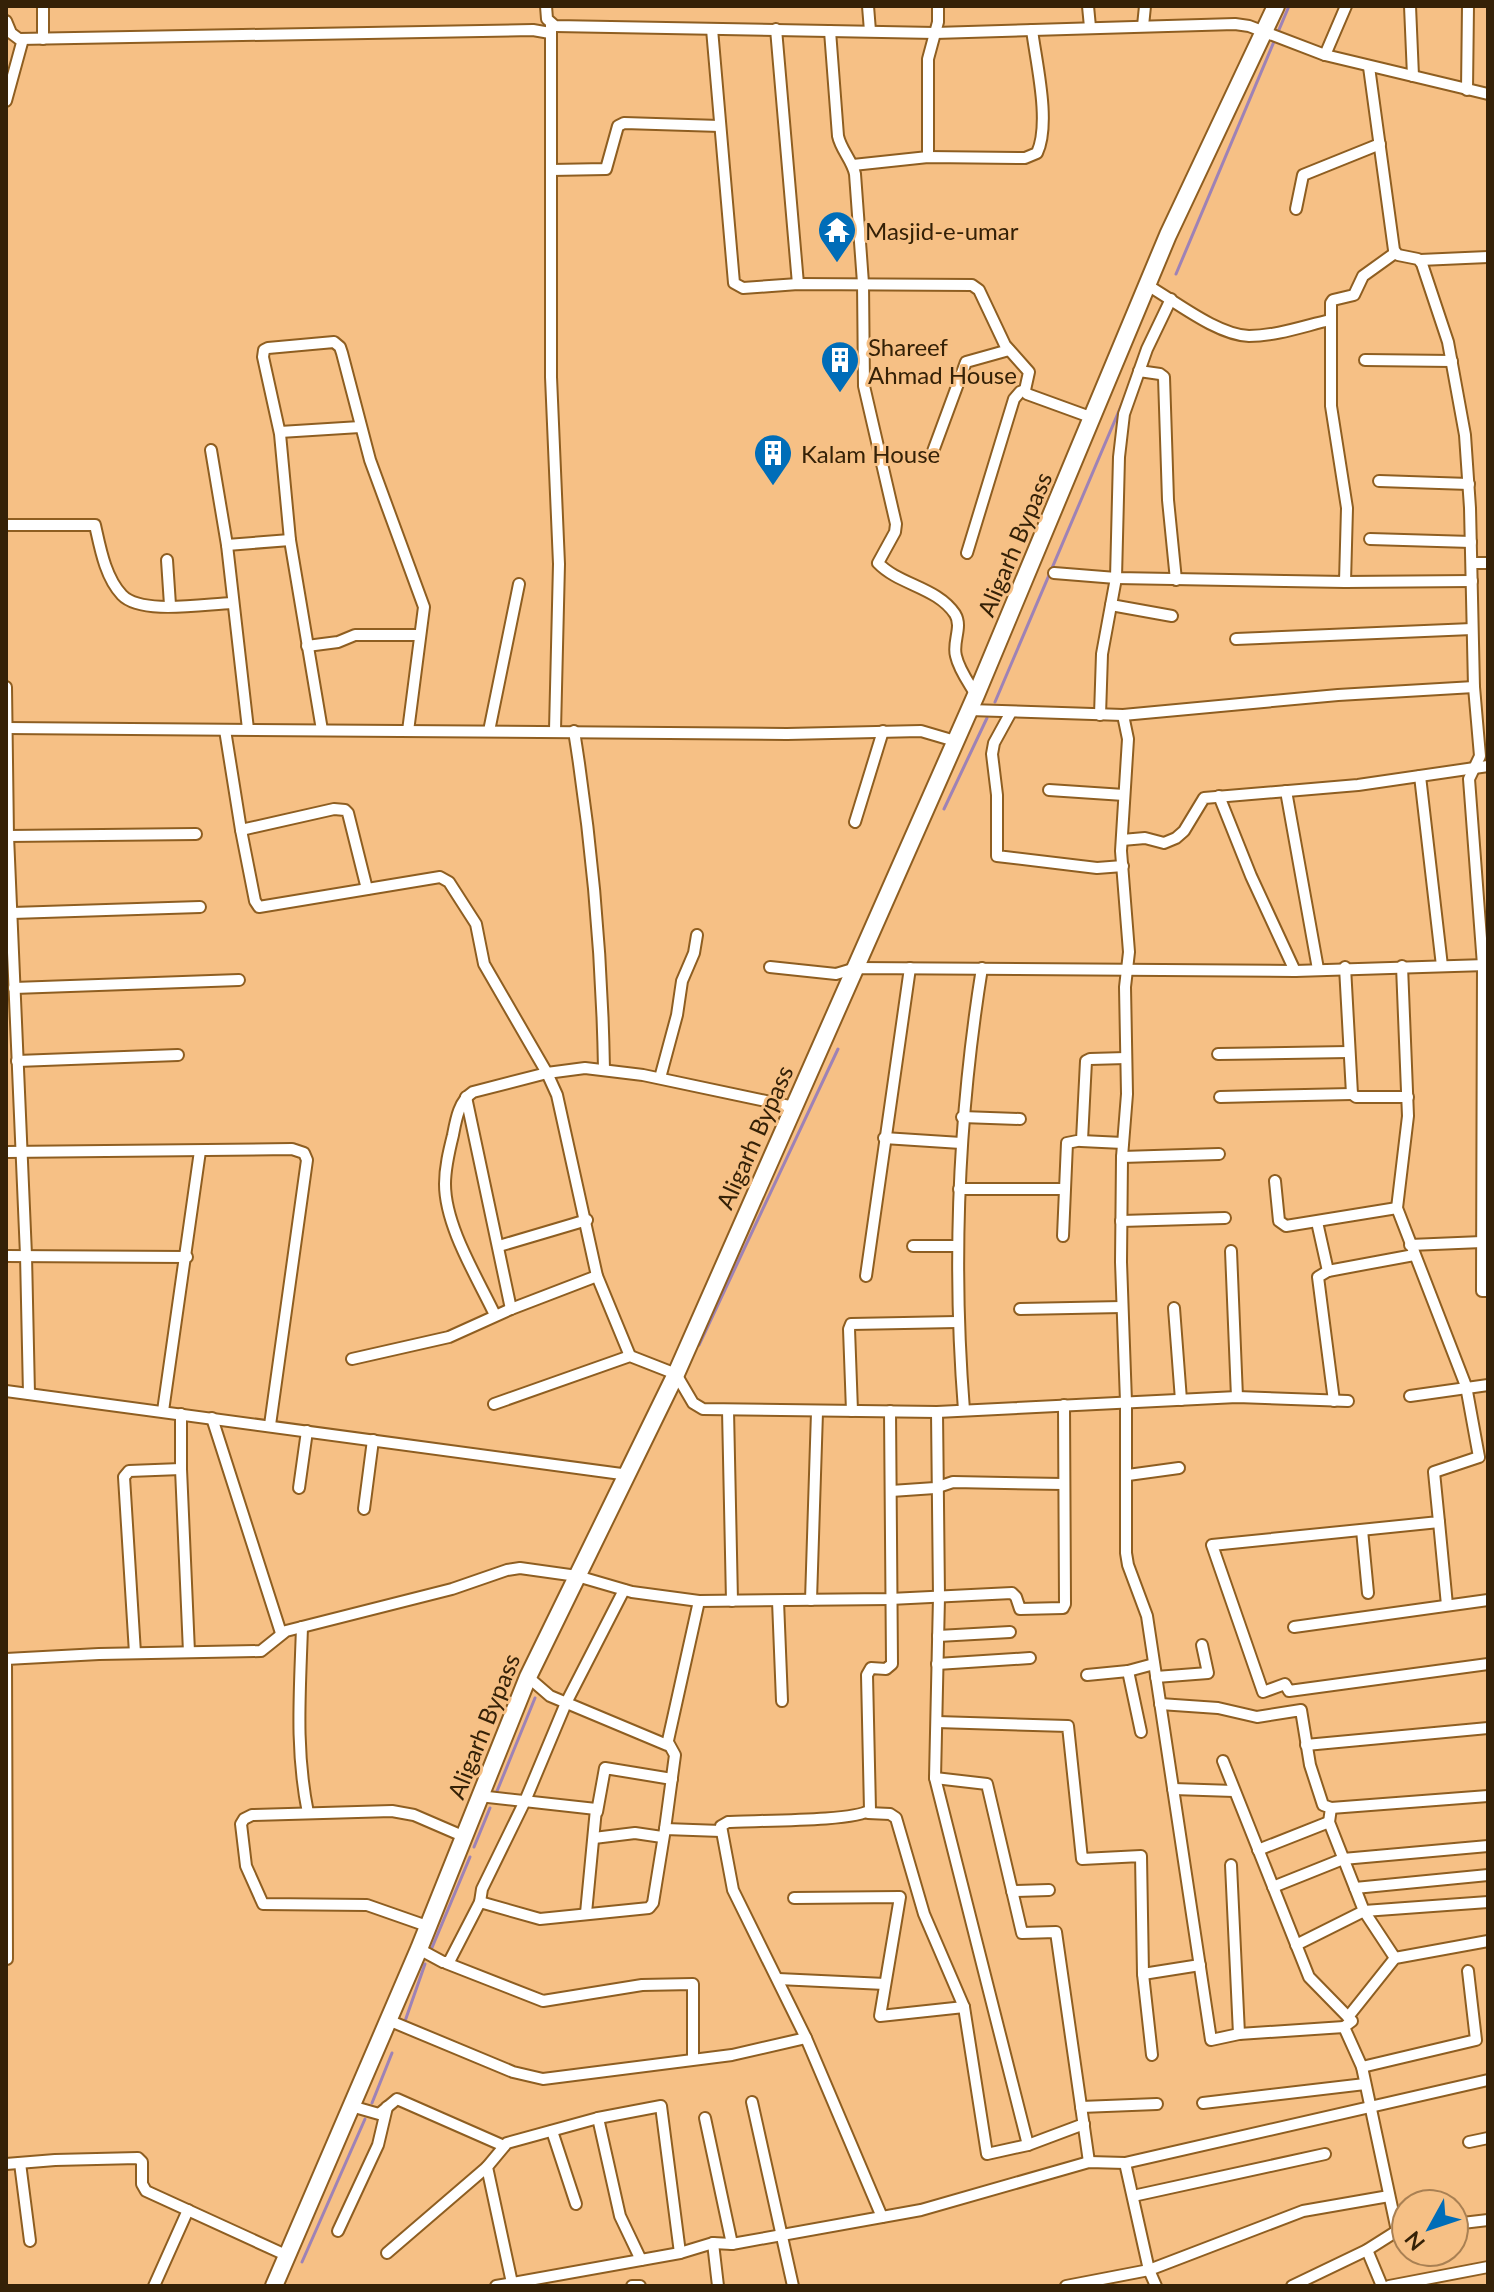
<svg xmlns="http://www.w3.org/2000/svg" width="1494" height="2292" viewBox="0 0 1494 2292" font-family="Lato,sans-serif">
<rect width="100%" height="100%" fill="#f6c085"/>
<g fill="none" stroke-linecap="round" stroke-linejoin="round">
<g stroke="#9e82b6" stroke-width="3">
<path d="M1176 274 1289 6"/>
<path d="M995 702 1127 392"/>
<path d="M944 809 987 718"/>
<path d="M699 1345 838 1049"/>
<path d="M495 1796 535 1698"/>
<path d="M474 1847 490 1808"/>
<path d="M431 1950 470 1857"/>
<path d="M404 2024 425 1964"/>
<path d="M372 2103 392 2053"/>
<path d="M302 2262 365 2119"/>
</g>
<defs>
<g id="minor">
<path d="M546 6 547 19 555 26 935 33 1235 24 1249 26 1325 55 1488 94"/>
<path d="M868 6 870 31"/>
<path d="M1088 6 1090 27"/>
<path d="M1410 6 1413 76"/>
<path d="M6 21 11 33 19 39 533 30 550 33"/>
<path d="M551 24V377L559 564 555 730"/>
<path d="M1143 26 1145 6"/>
<path d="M712 29 734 283 743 288 798 284 972 285 979 290 1005 345 1029 372 1025 390 1027 394 1093 418"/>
<path d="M776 29 798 284"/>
<path d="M830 31 838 136C841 150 852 160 855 174L863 283 864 386 896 524 895 532 878 563C899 585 937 587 955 614 963 627 952 642 956 656 959 670 969 683 976 695"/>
<path d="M43 39V6"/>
<path d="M1325 55 1346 6"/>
<path d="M1369 67 1394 250 1398 255 1418 259 1422 264 1448 342 1465 435 1470 508 1474 687 1480 756 1469 779 1483 965 1482 1291H1488"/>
<path d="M1467 90 1468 6"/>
<path d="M6 101 23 39"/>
<path d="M928 157V59L938 22V6"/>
<path d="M853 165 928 157 1025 158 1037 153C1051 123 1036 62 1032 30"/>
<path d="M551 170 606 169 618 126 624 123 720 126"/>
<path d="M1296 209 1303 175 1380 144"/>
<path d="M1420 260 1488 257"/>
<path d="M1147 285C1175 301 1217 335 1249 336 1276 336 1304 326 1330 320"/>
<path d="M1365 360 1452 361"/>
<path d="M1139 371 1160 374 1164 377 1168 500 1176 580"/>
<path d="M280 432 360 427"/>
<path d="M211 450 227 545 248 729"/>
<path d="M932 454 966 362 1009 350"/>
<path d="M1379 481 1469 484"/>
<path d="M6 525H95C100 547 105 577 122 595 141 615 204 604 232 603"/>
<path d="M1370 539 1471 542"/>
<path d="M227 545 290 540"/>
<path d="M967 553 1014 399 1020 392 1025 390"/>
<path d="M167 560 170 605"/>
<path d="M1472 563H1488"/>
<path d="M1054 573 1116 578 1345 582 1347 508 1331 406V303L1333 300 1354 295 1363 276 1395 253"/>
<path d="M1345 582 1472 581"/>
<path d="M1111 605 1172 616"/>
<path d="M1236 639 1472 629"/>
<path d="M307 646 338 642 355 635H420"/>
<path d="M6 687 8 836 26 1255 29 1394"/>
<path d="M969 710 1123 715 1338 695 1474 687"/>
<path d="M1011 712 994 743 992 754 997 795V856L1097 868 1123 866"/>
<path d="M1100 715 1102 654 1116 578 1119 457 1124 414 1147 349 1171 299"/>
<path d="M1123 715 1128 739 1121 851 1129 952 1125 987 1127 1094 1122 1157 1121 1262 1126 1402V1553L1128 1565 1147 1616 1211 2040 1239 2034 1344 2027"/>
<path d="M6 728 787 734 921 731 955 741"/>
<path d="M225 730 241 830 255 901 259 907 440 877 449 882 476 924 484 964 547 1073 557 1095 597 1276 630 1356"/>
<path d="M322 730 290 540 280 434 263 357 264 350 268 348 334 342 340 347 342 353 370 460 424 607 408 731"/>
<path d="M489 731 519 584"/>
<path d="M574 731C592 843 602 956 604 1069"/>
<path d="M1420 776 1442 966"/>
<path d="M1049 790 1124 795"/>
<path d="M1286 791 1318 969"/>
<path d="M1219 796 1251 876 1295 971"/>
<path d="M855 822 883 731"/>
<path d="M241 830 334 809 345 810 348 813 367 889"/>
<path d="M8 836 196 834"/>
<path d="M1122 840 1145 838 1164 843 1176 838 1184 831 1204 798 1358 785 1488 766"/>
<path d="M12 913 200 907"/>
<path d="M1402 966 1408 1116 1397 1208 1466 1386 1479 1457 1434 1472 1439 1522 1212 1545 1263 1692 1285 1684 1289 1691 1488 1664"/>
<path d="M770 967 836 974 856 968 1295 971 1486 965"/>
<path d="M1345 967 1352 1094 1356 1097H1408"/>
<path d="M14 988 239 980"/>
<path d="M1218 1054 1349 1052"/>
<path d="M17 1061 178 1055"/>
<path d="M660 1078 677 1015 682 981 694 953 697 935"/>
<path d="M466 1097 511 1309"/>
<path d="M1220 1097 1352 1094"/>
<path d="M962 1117 1020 1119"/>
<path d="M884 1138 961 1143"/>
<path d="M1081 1141 1123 1143"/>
<path d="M6 1152 292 1149 304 1153 307 1160 270 1425"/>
<path d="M1122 1157 1219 1154"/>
<path d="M1275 1181 1279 1221 1286 1226 1397 1208"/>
<path d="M959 1189H1064"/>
<path d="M1121 1221 1225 1218"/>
<path d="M1317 1222 1328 1271"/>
<path d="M1063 1236 1067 1143 1082 1140 1086 1061 1090 1059 1126 1058"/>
<path d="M1410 1245 1482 1242"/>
<path d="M499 1246 587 1220"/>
<path d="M913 1246H957"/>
<path d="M1231 1251 1237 1397"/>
<path d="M6 1256 187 1257"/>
<path d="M866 1276 910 968"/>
<path d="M1174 1308 1181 1400"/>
<path d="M1020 1309 1122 1307"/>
<path d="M495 1315C477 1277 445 1226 445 1184 445 1167 449 1151 453 1135 456 1119 459 1101 473 1092L547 1073 585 1068 643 1075 794 1107"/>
<path d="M352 1359 449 1337 511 1309 597 1276"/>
<path d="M6 1391 629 1475"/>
<path d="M1410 1396 1488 1385"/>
<path d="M1334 1401 1318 1277 1328 1271 1414 1255"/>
<path d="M494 1404 630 1356 676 1374 693 1403 703 1409 937 1412 1237 1397 1348 1401"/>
<path d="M728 1410 732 1601"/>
<path d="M964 1410C952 1260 958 1117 982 968"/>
<path d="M163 1411 200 1151"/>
<path d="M852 1411 849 1329 851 1324 957 1322"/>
<path d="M937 1412 939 1597 935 1778 1028 2145"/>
<path d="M181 1414V1469L189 1652"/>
<path d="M212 1418 281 1633"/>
<path d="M1128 1475 1179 1468"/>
<path d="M299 1488 307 1431"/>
<path d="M891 1491 935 1488 953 1482 1063 1484"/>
<path d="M364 1509 373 1440"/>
<path d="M1439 1522 1447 1605"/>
<path d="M1362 1530 1368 1593"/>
<path d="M811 1600 817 1412"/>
<path d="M778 1601 782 1701"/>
<path d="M302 1627C300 1692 295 1749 308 1813"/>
<path d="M1294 1627 1488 1600"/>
<path d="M938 1636 1010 1632"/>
<path d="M135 1653 124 1477 129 1471 181 1469"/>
<path d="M937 1664 1030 1658"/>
<path d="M1128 1671 1141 1732"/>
<path d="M1087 1675 1128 1671 1154 1664"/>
<path d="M528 1677 550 1696 667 1745 699 1601"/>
<path d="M1156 1677 1208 1673 1202 1645"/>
<path d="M1160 1704 1218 1708 1257 1717 1301 1710 1310 1765 1323 1805 1331 1808 1329 1822 1364 1911 1395 1958"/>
<path d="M937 1722 1068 1726 1082 1859 1141 1856 1143 1974 1200 1965"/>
<path d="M1306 1745 1488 1728"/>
<path d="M1223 1761 1309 1977 1352 2021 1344 2027 1362 2067 1397 2231 1406 2230"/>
<path d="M935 1778 987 1784 1022 1933 1056 1932 1089 2162"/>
<path d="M1173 1789 1234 1791"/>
<path d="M479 1796 596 1809 586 1913"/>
<path d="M1331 1808 1488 1796"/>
<path d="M597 1812 605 1768 672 1779"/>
<path d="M868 1813 890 1814 896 1818 924 1914 964 2007 987 2154 1028 2145 1084 2124"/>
<path d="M665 1829 675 1755 669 1744"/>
<path d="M594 1838 635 1833 662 1837"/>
<path d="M1258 1850 1329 1822"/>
<path d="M1231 1865 1239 2034"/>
<path d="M1273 1887 1343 1859 1488 1846"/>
<path d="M1355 1888 1488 1875"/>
<path d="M1012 1891 1049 1890"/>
<path d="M794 1898 900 1897 880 2016 964 2007"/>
<path d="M480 1902 482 1889 525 1801 566 1703 624 1590"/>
<path d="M427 1926 367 1905 263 1904 246 1866 241 1824 244 1819 252 1815 392 1811 414 1815 465 1837"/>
<path d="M1296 1945 1364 1911 1488 1902"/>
<path d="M419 1949 443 1962H449L480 1902 540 1919 649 1908 653 1903 665 1829 721 1831"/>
<path d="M7 1959 6 1659 99 1654 261 1651 286 1631 452 1589 507 1570 520 1568 577 1576 632 1592 699 1601 890 1599 1012 1593 1016 1597 1020 1609 1063 1608 1065 1604 1064 1405"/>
<path d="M446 1963 543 2001 642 1985 693 1984V2059"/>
<path d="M1143 1974 1152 2055"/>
<path d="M778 1979 885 1984"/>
<path d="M1348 2017 1395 1958 1488 1941"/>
<path d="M388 2020 513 2072 543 2079 732 2055 806 2038"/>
<path d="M1362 2067 1476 2040 1468 1971"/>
<path d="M752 2102 793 2286"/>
<path d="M1203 2103 1365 2084"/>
<path d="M351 2106 379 2114 397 2099 504 2146"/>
<path d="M1081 2107 1157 2104"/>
<path d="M598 2118 620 2216 641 2260"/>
<path d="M705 2118 732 2244"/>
<path d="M552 2131 576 2204"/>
<path d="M1469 2142 1488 2138"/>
<path d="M20 2163 30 2241"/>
<path d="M6 2164 55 2160 138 2158 142 2162V2184L146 2191 288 2256"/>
<path d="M1133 2196 1325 2154"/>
<path d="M882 2217 806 2038 733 1890 721 1826 728 1822C754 1820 854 1822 870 1810L867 1675 871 1668 886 1669 892 1664 890 1411"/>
<path d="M1454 2224 1488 2220"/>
<path d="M338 2231 378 2145 387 2107"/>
<path d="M713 2243 718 2286"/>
<path d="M1367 2250 1382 2286"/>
<path d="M387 2253 487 2167"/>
<path d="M512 2283 487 2167 507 2143 598 2118 661 2106 680 2253"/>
<path d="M154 2286 188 2210"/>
<path d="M496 2286 680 2253 713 2243 732 2244 921 2210 1089 2162 1125 2163 1488 2080"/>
<path d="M632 2286H640"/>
<path d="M1066 2286 1149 2270 1125 2163"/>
<path d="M1156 2286 1149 2270 1303 2211 1389 2196"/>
<path d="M1292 2286 1367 2250 1397 2231"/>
<path d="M1389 2286 1488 2267"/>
</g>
<path id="trunk" d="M274 2286 419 1949 528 1677 676 1374 976 695 1168 235 1276 6"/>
</defs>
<use href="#minor" stroke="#8e5e21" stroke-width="14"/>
<use href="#trunk" stroke="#8e5e21" stroke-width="20"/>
<use href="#minor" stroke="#fff" stroke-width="10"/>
<use href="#trunk" stroke="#fff" stroke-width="16"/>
</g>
<defs>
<symbol id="temple-pin" viewBox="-11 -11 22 30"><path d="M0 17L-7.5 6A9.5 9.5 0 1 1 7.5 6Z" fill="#006db8" stroke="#f6c085"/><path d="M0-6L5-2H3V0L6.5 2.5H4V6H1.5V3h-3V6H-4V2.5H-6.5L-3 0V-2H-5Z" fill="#fff"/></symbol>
<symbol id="building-pin" viewBox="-11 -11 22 30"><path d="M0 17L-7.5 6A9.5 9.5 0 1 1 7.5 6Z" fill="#006db8" stroke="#f6c085"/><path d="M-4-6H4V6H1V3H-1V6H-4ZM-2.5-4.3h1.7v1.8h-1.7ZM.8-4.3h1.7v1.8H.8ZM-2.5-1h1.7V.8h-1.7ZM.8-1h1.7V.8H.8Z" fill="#fff"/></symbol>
</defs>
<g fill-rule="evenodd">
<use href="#temple-pin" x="815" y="208" width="44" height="60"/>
<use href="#building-pin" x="818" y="338" width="44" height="60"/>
<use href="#building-pin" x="751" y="431" width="44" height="60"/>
</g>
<g text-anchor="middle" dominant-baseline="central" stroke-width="6" stroke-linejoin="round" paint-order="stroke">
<g font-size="24" fill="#352107" stroke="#f6c085" text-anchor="start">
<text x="865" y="230">Masjid-e-umar</text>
<text x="868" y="346">Shareef<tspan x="868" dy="28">Ahmad House</tspan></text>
<text x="801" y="453">Kalam House</text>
</g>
<g font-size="24" fill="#352107" stroke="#f6c085">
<text transform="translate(1014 544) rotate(-67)">Aligarh Bypass</text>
<text transform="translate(754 1137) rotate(-66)">Aligarh Bypass</text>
<text transform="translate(483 1726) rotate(-68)">Aligarh Bypass</text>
</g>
</g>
<rect width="1494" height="2292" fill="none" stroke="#352107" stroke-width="16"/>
<g transform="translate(1430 2228) rotate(230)"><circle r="38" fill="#f6c085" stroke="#a98053" stroke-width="2"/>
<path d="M0-6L14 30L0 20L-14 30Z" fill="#006db8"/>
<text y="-12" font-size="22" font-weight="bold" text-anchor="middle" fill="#352107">N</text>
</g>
</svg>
